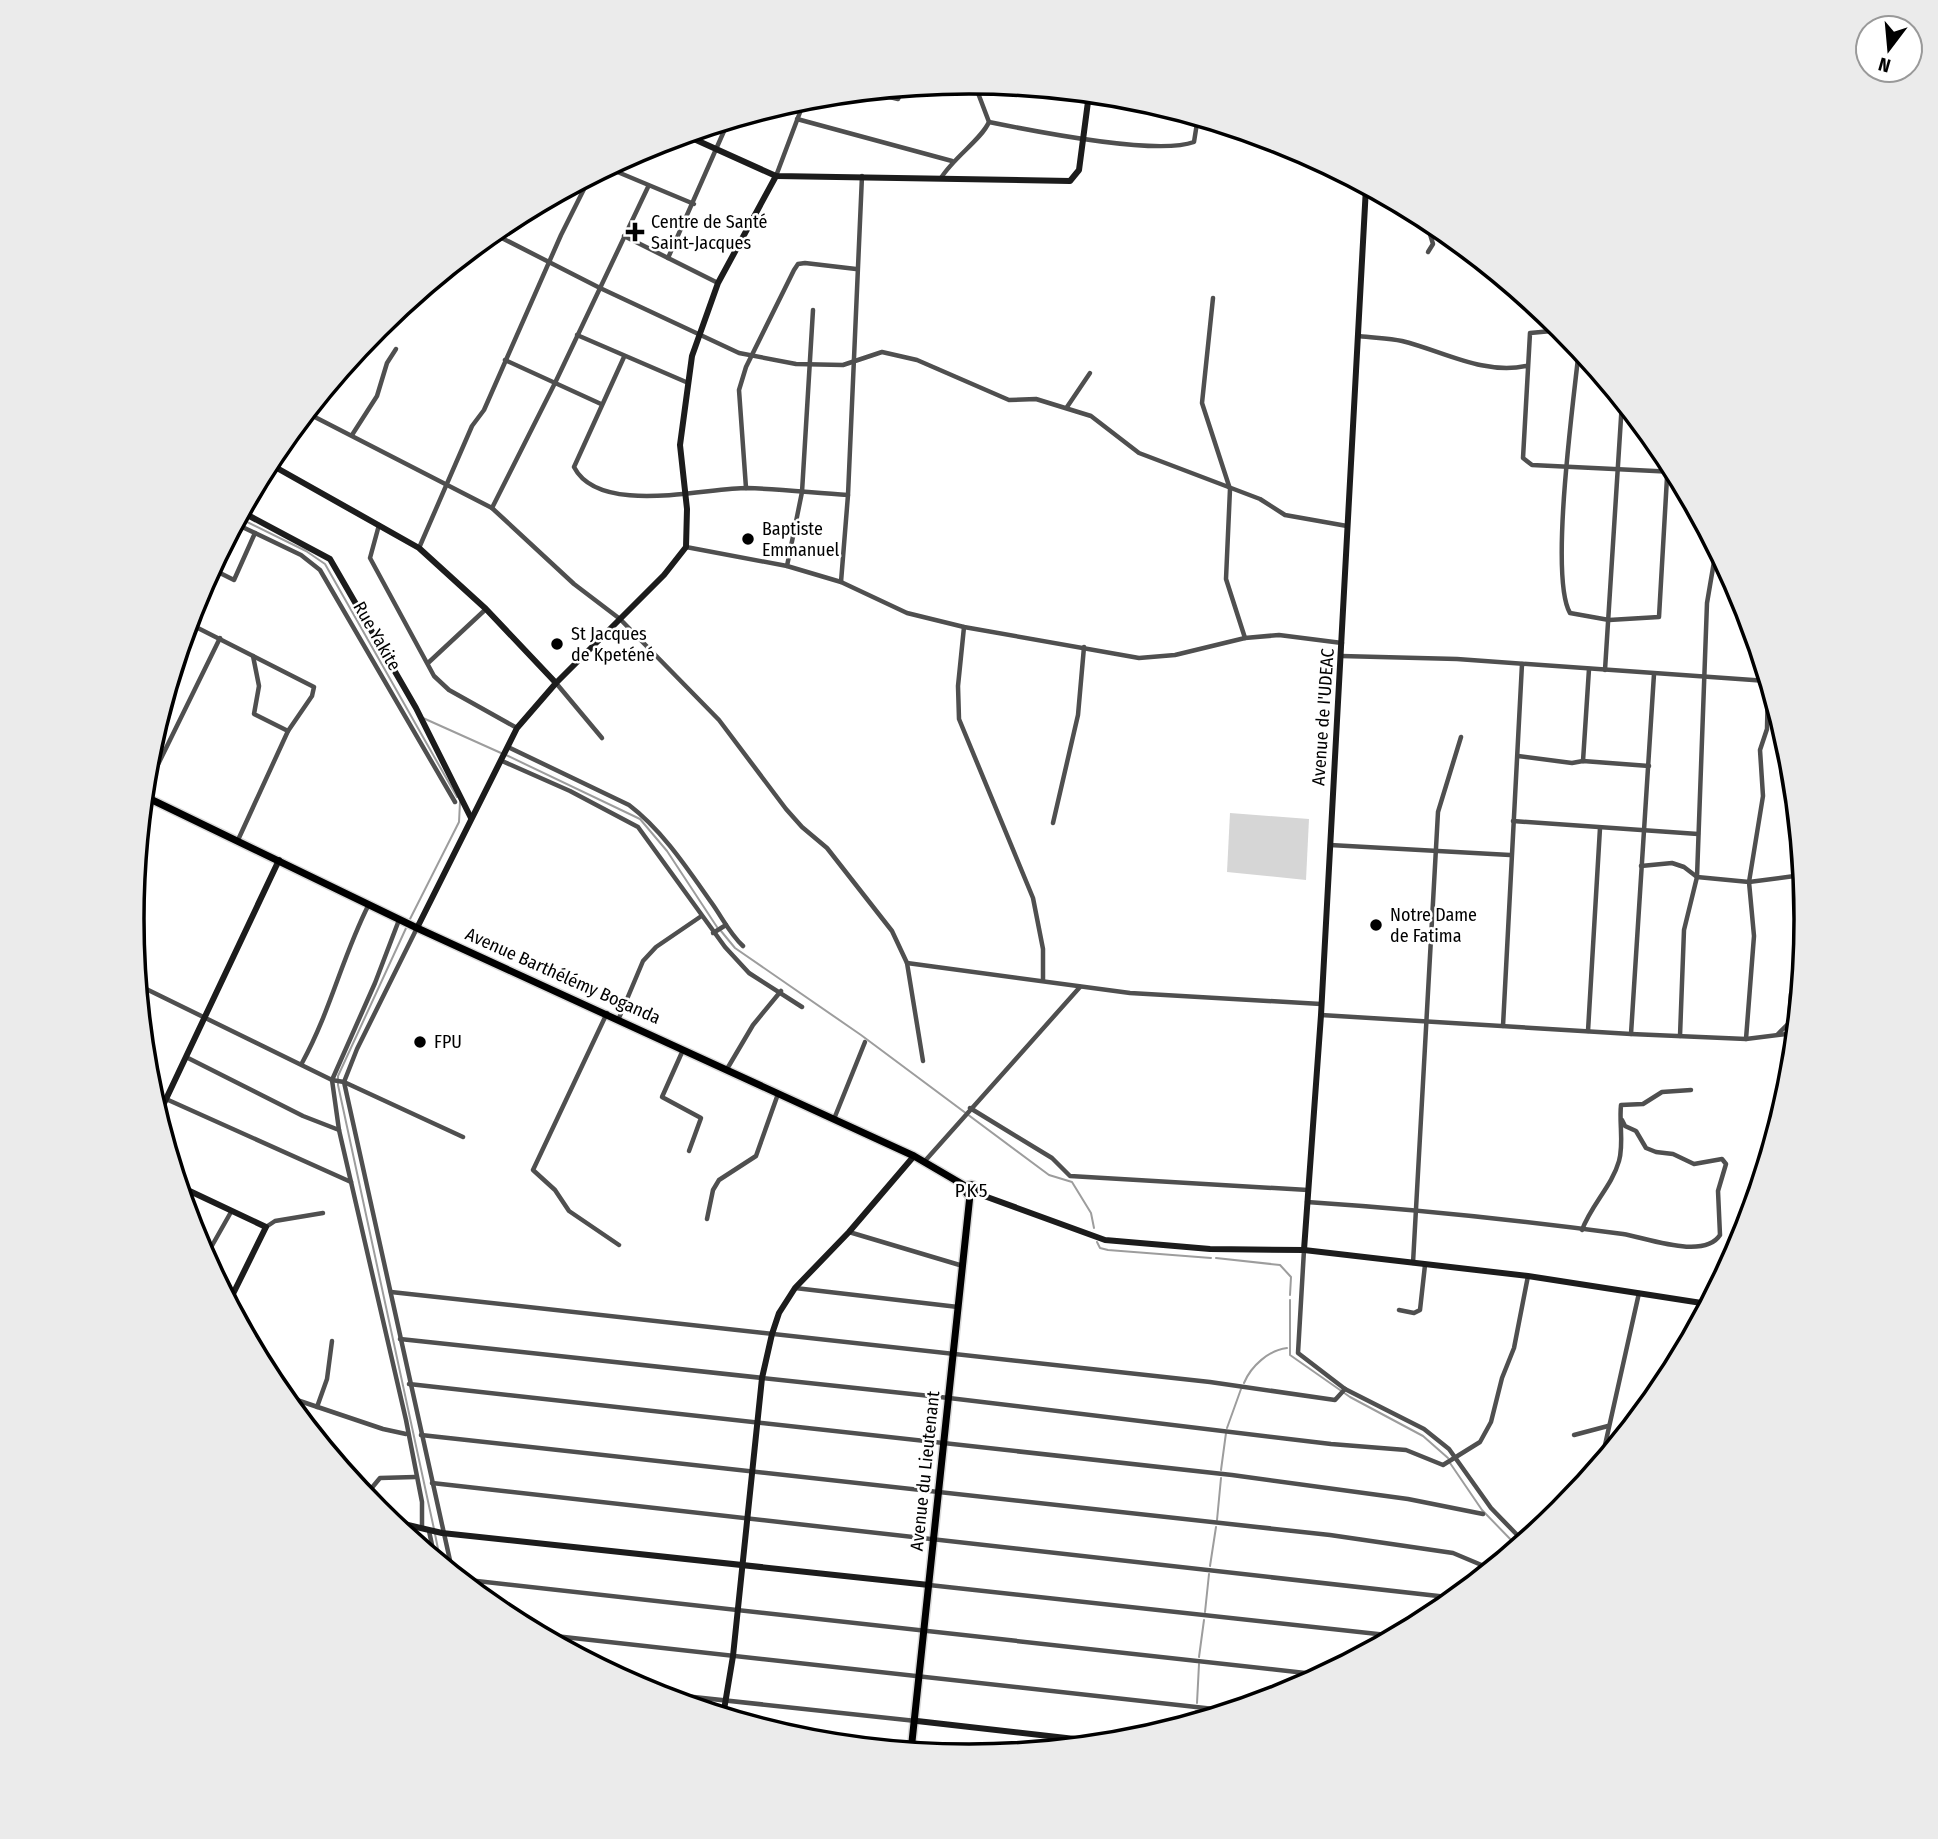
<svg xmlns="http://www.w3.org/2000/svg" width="1938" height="1839" viewBox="0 0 1938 1839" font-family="'Fira Sans Condensed',sans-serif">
<rect width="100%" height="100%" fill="#fff"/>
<path fill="#d6d6d6" d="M1230 813 1309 819 1306 880 1227 872Z"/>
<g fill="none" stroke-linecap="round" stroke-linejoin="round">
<g stroke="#9d9d9d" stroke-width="2">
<path d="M239 518 306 551 325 564 457 797"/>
<path d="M423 718 501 753"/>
<path d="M506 755 640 819 667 851 717 927"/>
<path d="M409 921 459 822 460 802"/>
<path d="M407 926 338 1076V1085L434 1529"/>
<path d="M721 931 735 948 861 1035 1049 1175 1072 1182 1091 1213 1094 1228"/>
<path d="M1097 1242 1100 1248 1108 1250 1211 1258"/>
<path d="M1216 1258 1280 1265 1291 1277 1290 1295"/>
<path d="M1290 1300V1355L1350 1397 1423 1436 1448 1458"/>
<path d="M1244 1383C1251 1366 1269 1350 1287 1348"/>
<path d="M1227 1428 1241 1389"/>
<path d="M1450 1463 1482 1510 1515 1544"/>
<path d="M1221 1470 1226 1433"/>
<path d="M1217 1520 1221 1478"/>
<path d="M435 1534 441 1564"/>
<path d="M1210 1566 1216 1527"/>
<path d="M1205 1612 1209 1574"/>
<path d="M1199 1657 1204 1620"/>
<path d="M1197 1703 1199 1664"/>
<path d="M1196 1711 1199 1720"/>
</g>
<defs>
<g id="primary">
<path d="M144 796 417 928 914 1156 967 1187"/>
<circle cx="971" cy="1190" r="5.5"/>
<path d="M911 1751 970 1195"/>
</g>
</defs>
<use href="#primary" stroke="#dbdbdb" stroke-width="10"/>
<g stroke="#4f4f4f" stroke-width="4.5">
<path d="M869 92 898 99 903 89"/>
<path d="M1078 93 1089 95"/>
<path d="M797 119 952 161"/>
<path d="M989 122C1033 131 1156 156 1194 142L1197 123 1217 124"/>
<path d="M608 168 694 204"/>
<path d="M776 176 805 99"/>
<path d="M941 178C954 157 981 140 989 122L978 93 957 83"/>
<path d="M492 233 600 288 739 353 796 364 843 365 882 352 917 360 1009 400 1036 399 1091 416 1139 453 1260 499 1285 515 1347 526"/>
<path d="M624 236 718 283"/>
<path d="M1428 252 1433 244 1430 234 1441 229"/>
<path d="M668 258 728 122"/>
<path d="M1213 298 1202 403 1230 489 1226 579 1245 638"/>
<path d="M1563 330 1530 333 1523 458 1532 465 1675 472"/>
<path d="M577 335 686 382"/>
<path d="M1359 336C1373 338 1388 338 1402 341 1443 351 1483 375 1526 366"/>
<path d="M1579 349C1574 398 1549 577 1570 613L1609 620 1659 617 1668 460"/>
<path d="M624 357 574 467C599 516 704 488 747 488 780 489 815 493 848 495"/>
<path d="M505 360 601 404"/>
<path d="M1067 407 1090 373"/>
<path d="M307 413 492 508 574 584 620 619 719 720 786 809 802 827 827 848 892 931 907 963 923 1061"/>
<path d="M352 435 377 396 387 363 396 349"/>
<path d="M746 488 739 390 746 367 794 270 798 264 805 263 856 269"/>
<path d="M492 508 555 383 648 187"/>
<path d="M236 524 301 555 320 570 455 802"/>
<path d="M379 525 370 558 434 676 449 690 517 728"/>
<path d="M686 547 787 566 841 582 907 613 964 627 1139 658 1175 655 1245 638 1279 635 1342 643"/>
<path d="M419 548 472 426 484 410 561 235 590 177"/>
<path d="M787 566 802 492 813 310"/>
<path d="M212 569 234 580 255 533"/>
<path d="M841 582 848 495 862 176"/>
<path d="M188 623 314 687 312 696 288 731 238 840"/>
<path d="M964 627 958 686 959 719 1033 898 1043 949V980"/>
<path d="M253 656 259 686 254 714 288 731"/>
<path d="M1341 656 1457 659 1767 681"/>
<path d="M428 663 486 609"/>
<path d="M1605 670 1622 402"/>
<path d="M556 683 602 738"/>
<path d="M508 747 629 805C662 830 687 868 711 902 722 917 729 933 743 946"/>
<path d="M1518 756 1572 763 1583 761 1649 766"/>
<path d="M502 761 570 791 638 827 725 947 749 973 802 1007"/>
<path d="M1583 761 1589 669"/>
<path d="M144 793 220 638"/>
<path d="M1513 821 1698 834"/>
<path d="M1053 823 1078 715 1084 647"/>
<path d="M1330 845 1510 855"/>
<path d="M1641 866 1672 863 1684 867 1697 877 1749 882 1802 875"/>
<path d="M399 920 375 983 332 1080 339 1130 406 1420 422 1502V1528"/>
<path d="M417 928 357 1049 344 1082 453 1574"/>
<path d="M713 933 726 925"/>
<path d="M907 963 1130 993 1321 1004"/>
<path d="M138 985 332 1080 344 1082 463 1137"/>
<path d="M607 1013 533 1170 555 1190 569 1211 619 1245"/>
<path d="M1321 1015 1631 1034 1746 1039 1795 1033"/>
<path d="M619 1018 643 961 656 947 700 917"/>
<path d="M1503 1026 1522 664"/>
<path d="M1588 1031 1600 828"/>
<path d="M1631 1034 1654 674"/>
<path d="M1778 1034 1789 1023 1791 994 1800 986"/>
<path d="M1680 1036 1684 930 1697 877 1707 603 1716 550"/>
<path d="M1746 1039 1754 936 1749 882 1763 796 1760 750 1767 729 1768 684"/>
<path d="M683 1050 662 1097 701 1118 689 1151"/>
<path d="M186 1057 303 1116 339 1130"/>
<path d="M302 1063C331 1010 342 957 369 904"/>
<path d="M727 1069 753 1025 781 991"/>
<path d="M166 1099 351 1182"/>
<path d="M970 1108 1052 1158 1070 1176 1308 1190"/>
<path d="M834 1119 865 1042"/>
<path d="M924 1162 1080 987"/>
<path d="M184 1202 190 1191"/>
<path d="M1307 1202C1413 1209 1518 1220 1623 1234 1647 1238 1704 1260 1720 1235L1718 1191 1726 1164 1722 1159 1694 1164 1673 1154 1656 1152 1646 1148 1636 1131 1625 1126 1622 1120"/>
<path d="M707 1219 713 1190 719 1180 756 1156 778 1094"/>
<path d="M266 1227 275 1221 323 1213"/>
<path d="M1582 1230C1591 1205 1612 1186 1619 1161 1624 1144 1619 1123 1621 1105L1643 1104 1662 1092 1691 1090"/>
<path d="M849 1232 963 1266"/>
<path d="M1304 1250 1298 1353 1345 1389 1424 1429 1449 1449 1491 1508 1524 1542"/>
<path d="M205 1258 231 1212"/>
<path d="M1413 1263 1438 812 1461 737"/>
<path d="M795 1288 958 1307"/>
<path d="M391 1292 1210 1382 1335 1400 1345 1389"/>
<path d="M1399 1310 1414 1313 1420 1310 1425 1265"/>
<path d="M400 1339 949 1398 1331 1444 1406 1450 1443 1465 1480 1442 1491 1422 1502 1378 1514 1348 1528 1276"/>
<path d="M409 1384 1232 1475 1408 1499 1483 1514"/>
<path d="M282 1395 383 1429 406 1434"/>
<path d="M317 1407 327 1379 332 1341"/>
<path d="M421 1435 1330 1535 1453 1553 1491 1569"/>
<path d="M1574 1435 1608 1426"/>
<path d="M1601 1463 1639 1293"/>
<path d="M432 1483 1456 1598"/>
<path d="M365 1496 380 1478 415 1477"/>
<path d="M429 1531 434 1554 431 1556"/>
<path d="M1510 1553 1522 1540 1566 1506"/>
<path d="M459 1579 1323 1675"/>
<path d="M929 1585 1396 1636"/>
<path d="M537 1634 1232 1711"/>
<path d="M647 1692 916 1721"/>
</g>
<g stroke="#1c1c1c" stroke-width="6">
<path d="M685 135 776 176 1070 181 1079 170 1089 94"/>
<path d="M268 463 419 548 486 609 556 683"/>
<path d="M242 512 330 559 416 708 471 818"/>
<path d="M417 928 517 728 556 683 664 575 686 547 687 509 680 445 692 356 718 283 776 176"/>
<path d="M158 1116 279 860"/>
<path d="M179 1186 266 1227 229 1302"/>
<path d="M976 1193 1105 1240 1210 1249 1304 1250 1528 1276 1708 1304"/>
<path d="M1304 1250 1321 1015 1366 187"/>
<path d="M376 1511 408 1525 442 1533 929 1585"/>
<path d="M723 1716 733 1656 762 1378 772 1334 779 1313 795 1288 849 1232 914 1156"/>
<path d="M917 1721 1110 1743"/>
</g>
<use href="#primary" stroke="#000" stroke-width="7"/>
</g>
<g fill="#000" stroke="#fff" stroke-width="2.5">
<path d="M631.5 221.5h7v7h7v7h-7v7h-7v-7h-7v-7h7z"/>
<circle cx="748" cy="539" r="7"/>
<circle cx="557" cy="644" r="7"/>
<circle cx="1376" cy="925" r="7"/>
<circle cx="420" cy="1042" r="7"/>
</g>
<g text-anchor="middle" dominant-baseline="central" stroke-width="5" stroke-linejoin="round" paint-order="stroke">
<g font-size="18" fill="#000" stroke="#fff" text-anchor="start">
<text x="651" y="222">Centre de Santé<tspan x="651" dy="21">Saint-Jacques</tspan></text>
<text x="762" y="529">Baptiste<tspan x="762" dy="21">Emmanuel</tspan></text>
<text x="571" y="634">St Jacques<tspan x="571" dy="21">de Kpeténé</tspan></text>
<text x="1390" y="915">Notre Dame<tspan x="1390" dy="21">de Fatima</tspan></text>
<text x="434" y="1042">FPU</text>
</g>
<g font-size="18" fill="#000" stroke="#fff">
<text transform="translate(377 636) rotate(60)">Rue Yakite</text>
<text transform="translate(1323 717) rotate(-86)">Avenue de I'UDEAC</text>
<text transform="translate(563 976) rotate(24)">Avenue Barthélémy Boganda</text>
<text transform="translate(925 1471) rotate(-84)">Avenue du Lieutenant</text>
</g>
<g font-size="19" letter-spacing="2" fill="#000" stroke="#fff">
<text x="972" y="1190">PK5</text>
</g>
</g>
<path d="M0 0H1938V1839H0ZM144 919a825 825 0 1 1 1650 0a825 825 0 1 1-1650 0Z" fill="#ebebeb" fill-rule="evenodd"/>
<path fill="none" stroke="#000" stroke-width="3.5" d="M144 919a825 825 0 1 1 1650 0a825 825 0 1 1-1650 0Z"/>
<g transform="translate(1889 49) rotate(196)"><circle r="33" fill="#ffffff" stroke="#999999" stroke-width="2"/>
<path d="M0-5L12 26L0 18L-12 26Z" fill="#000000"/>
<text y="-10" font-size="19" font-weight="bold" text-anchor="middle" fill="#000000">N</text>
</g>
</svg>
